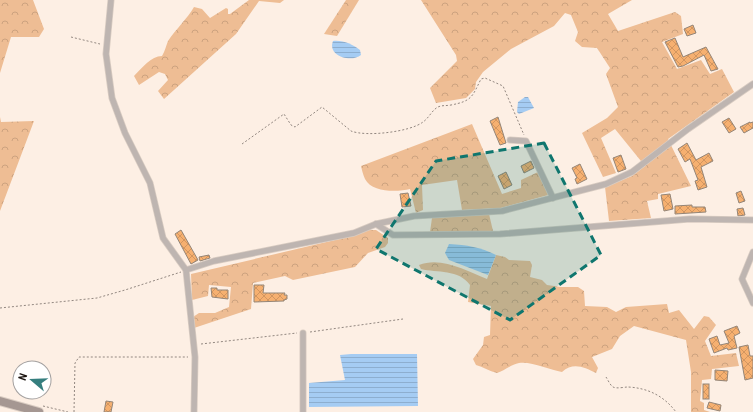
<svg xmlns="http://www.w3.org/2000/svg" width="753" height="412" viewBox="0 0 753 412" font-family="'Roboto Condensed',sans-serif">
<defs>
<pattern id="forest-crowns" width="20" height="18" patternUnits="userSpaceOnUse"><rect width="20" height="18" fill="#eebd94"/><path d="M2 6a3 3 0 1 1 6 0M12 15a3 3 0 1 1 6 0" fill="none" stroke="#cca27f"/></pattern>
<pattern id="water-rules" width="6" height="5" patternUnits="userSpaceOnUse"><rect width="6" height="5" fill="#a5ccf3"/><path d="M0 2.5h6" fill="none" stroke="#8daecf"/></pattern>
<pattern id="building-cross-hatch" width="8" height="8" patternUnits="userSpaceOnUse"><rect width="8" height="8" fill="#f6b070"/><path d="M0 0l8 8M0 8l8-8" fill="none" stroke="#d29660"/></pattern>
</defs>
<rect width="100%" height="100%" fill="#fdefe4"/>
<g fill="url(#forest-crowns)">
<path d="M0 0H33L44 29 39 37H11L0 73Z"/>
<path d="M249 0H284L280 3 259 1 236 34 164 99 158 91 168 80 165 74 159 72 139 85 134 76C142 68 151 56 162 56 165 51 166 46 168 41 176 29 187 19 194 7L202 9 210 18 226 8 228 9V14H230Z"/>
<path d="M346 0H359L337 36 324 34Z"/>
<path d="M421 0H632L608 14 618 31 675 12 681 16 683 34 662 42 677 69 701 60 710 74 722 69 734 92 668 139 691 186 658 194V199L647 201 651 218 609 221 605 187 632 176 645 166 615 129 601 138 616 173 603 177 582 133 607 118 618 107 606 74 610 68 597 48 582 47 575 41 578 32 571 15 565 13 554 26 511 49 483 72 476 82 475 89 466 98 436 103 430 88 457 61 456 55Z"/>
<path d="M0 117 1 122 34 121 0 211Z"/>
<path d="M472 124 502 194 521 188V180L538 172 548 195 501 208 462 210 457 180 422 185 423 210 416 213 410 189C398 192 372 193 365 179 363 175 362 170 361 166Z"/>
<path d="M489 214 493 231 430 232 432 218Z"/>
<path d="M368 230H376L388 238V243L385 247 368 253 355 267 293 280 285 276 253 283 251 309 194 328 193 317 199 313H215L229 307 231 287 209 285 208 296 192 300 191 274 339 239Z"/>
<path d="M496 255 505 257 509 260 530 261 532 265 530 277 542 280 547 285 561 287H578L584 291 585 306 607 307 616 312 626 307 667 304 669 313 679 310 694 329 704 316 709 317 716 325 705 341 711 356 736 353 739 366 712 369 711 379 702 380 700 401 704 403V410L710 412H691V372L686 340 634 326 620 336 612 349 592 357 598 368 596 373C584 367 573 362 562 372 550 370 531 361 519 363 512 364 504 371 497 373 489 371 483 367 476 365L473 359 483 345 484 337 490 335 491 306 468 302 470 285C459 269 437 273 421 269L419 265C441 256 467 271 487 279Z"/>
</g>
<g fill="url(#water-rules)">
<path d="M333 41C343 40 352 44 360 50L361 55C351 63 327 56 333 41Z"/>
<path d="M525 97H528L534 108 519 114 517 112 518 102Z"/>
<path d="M449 244C467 245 480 247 496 255L488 275 449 260 445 253Z"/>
<path d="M351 354H417L418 406 309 407V383L345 380 340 355Z"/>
</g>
<g fill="url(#building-cross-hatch)" stroke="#948577">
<path d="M693 25 696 33 687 36 684 29Z"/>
<path d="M675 38 683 57 706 47 718 69 711 71 704 55 683 66 678 67 665 42Z"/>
<path d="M498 117 506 143 500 145 490 121Z"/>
<path d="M729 118 736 129 729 133 722 122Z"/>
<path d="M750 122V123L753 122V128L744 133 740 127Z"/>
<path d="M687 143 696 160 709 153 713 161 701 167 707 187 698 190 695 181 698 180 690 159 685 162 678 149Z"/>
<path d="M621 155 626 169 618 172 613 158Z"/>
<path d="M531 161 534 168 524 173 521 166Z"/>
<path d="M580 164 587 179 577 184 575 179 577 178 572 168Z"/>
<path d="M506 172 512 185 504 189 498 176Z"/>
<path d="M741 191 745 201 739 203 736 193Z"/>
<path d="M408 193 411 206 402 207 400 194Z"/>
<path d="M670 194 673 209 664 211 661 195Z"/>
<path d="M692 205V207H705L706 212 675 214V206Z"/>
<path d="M743 208 745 215 738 216 737 209Z"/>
<path d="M181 230 198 260 191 264 175 234Z"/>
<path d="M209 255 210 258 200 261 199 257Z"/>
<path d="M254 285H264L263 293H285L284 295H287V299L284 300V301L254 302Z"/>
<path d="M211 288H217V290H228V299L212 297Z"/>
<path d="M737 326 740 333 734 336 737 348 728 350 727 348 714 353 709 339 717 336 720 345 729 343 724 331Z"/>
<path d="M748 345 750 356H753V378L745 380 739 347Z"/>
<path d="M715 370 728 371 727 381 715 380Z"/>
<rect x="703" y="384" width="6" height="15"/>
<path d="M106 401 113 402 111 412H104Z"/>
<path d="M709 402 721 405 720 411 707 408Z"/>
</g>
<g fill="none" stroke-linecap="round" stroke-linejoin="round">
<defs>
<g id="street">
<path d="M111 0 106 54 112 98 125 133 150 183 163 238 186 270 195 357 194 412"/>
<path d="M510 140 526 141 553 198"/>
<path d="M376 224 393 235 500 234 690 219 753 220"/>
<path d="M753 252 742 279 753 303"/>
<path d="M186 270 214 261 354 233 376 224 414 216 502 211 606 184 632 172 688 129 753 84"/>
<path d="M303 333V412"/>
</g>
<path id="secondary" d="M0 401 39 412"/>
</defs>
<use href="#street" stroke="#d9ccc2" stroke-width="7"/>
<use href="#secondary" stroke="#d9ccc2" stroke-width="10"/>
<g stroke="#928780" stroke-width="1" stroke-dasharray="2 2" stroke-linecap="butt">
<path d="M71 37 100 44"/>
<path d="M242 144 284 114 291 125 295 127 322 107 351 131C366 137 410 132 423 122 429 118 432 110 438 107 442 105 446 106 451 105 472 101 472 97 481 79L485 78 503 86 524 135"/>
<path d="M0 308 97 298 125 290 181 272"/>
<path d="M310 332 403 319"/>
<path d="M201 344 297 333"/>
<path d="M606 377C608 380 610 385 613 387 617 389 624 387 628 387 648 388 664 396 676 412"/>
<path d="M43 406 68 412"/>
<path d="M74 412 75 363 79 357H188"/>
</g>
<use href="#street" stroke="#beb5b1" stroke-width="5.5"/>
<use href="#secondary" stroke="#a59792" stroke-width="8"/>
</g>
<path fill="#0f766e" fill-opacity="0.2" stroke="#0f766e" stroke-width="3" stroke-dasharray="8 5" stroke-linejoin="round" d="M544 143 601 255 510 320 376 249 436 161Z"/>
<g transform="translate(32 380) rotate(289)"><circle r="19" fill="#ffffff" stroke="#a4a1a0"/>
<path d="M0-3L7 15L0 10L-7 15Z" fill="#357e7e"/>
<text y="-6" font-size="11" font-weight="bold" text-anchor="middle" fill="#1c1511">N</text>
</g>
</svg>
